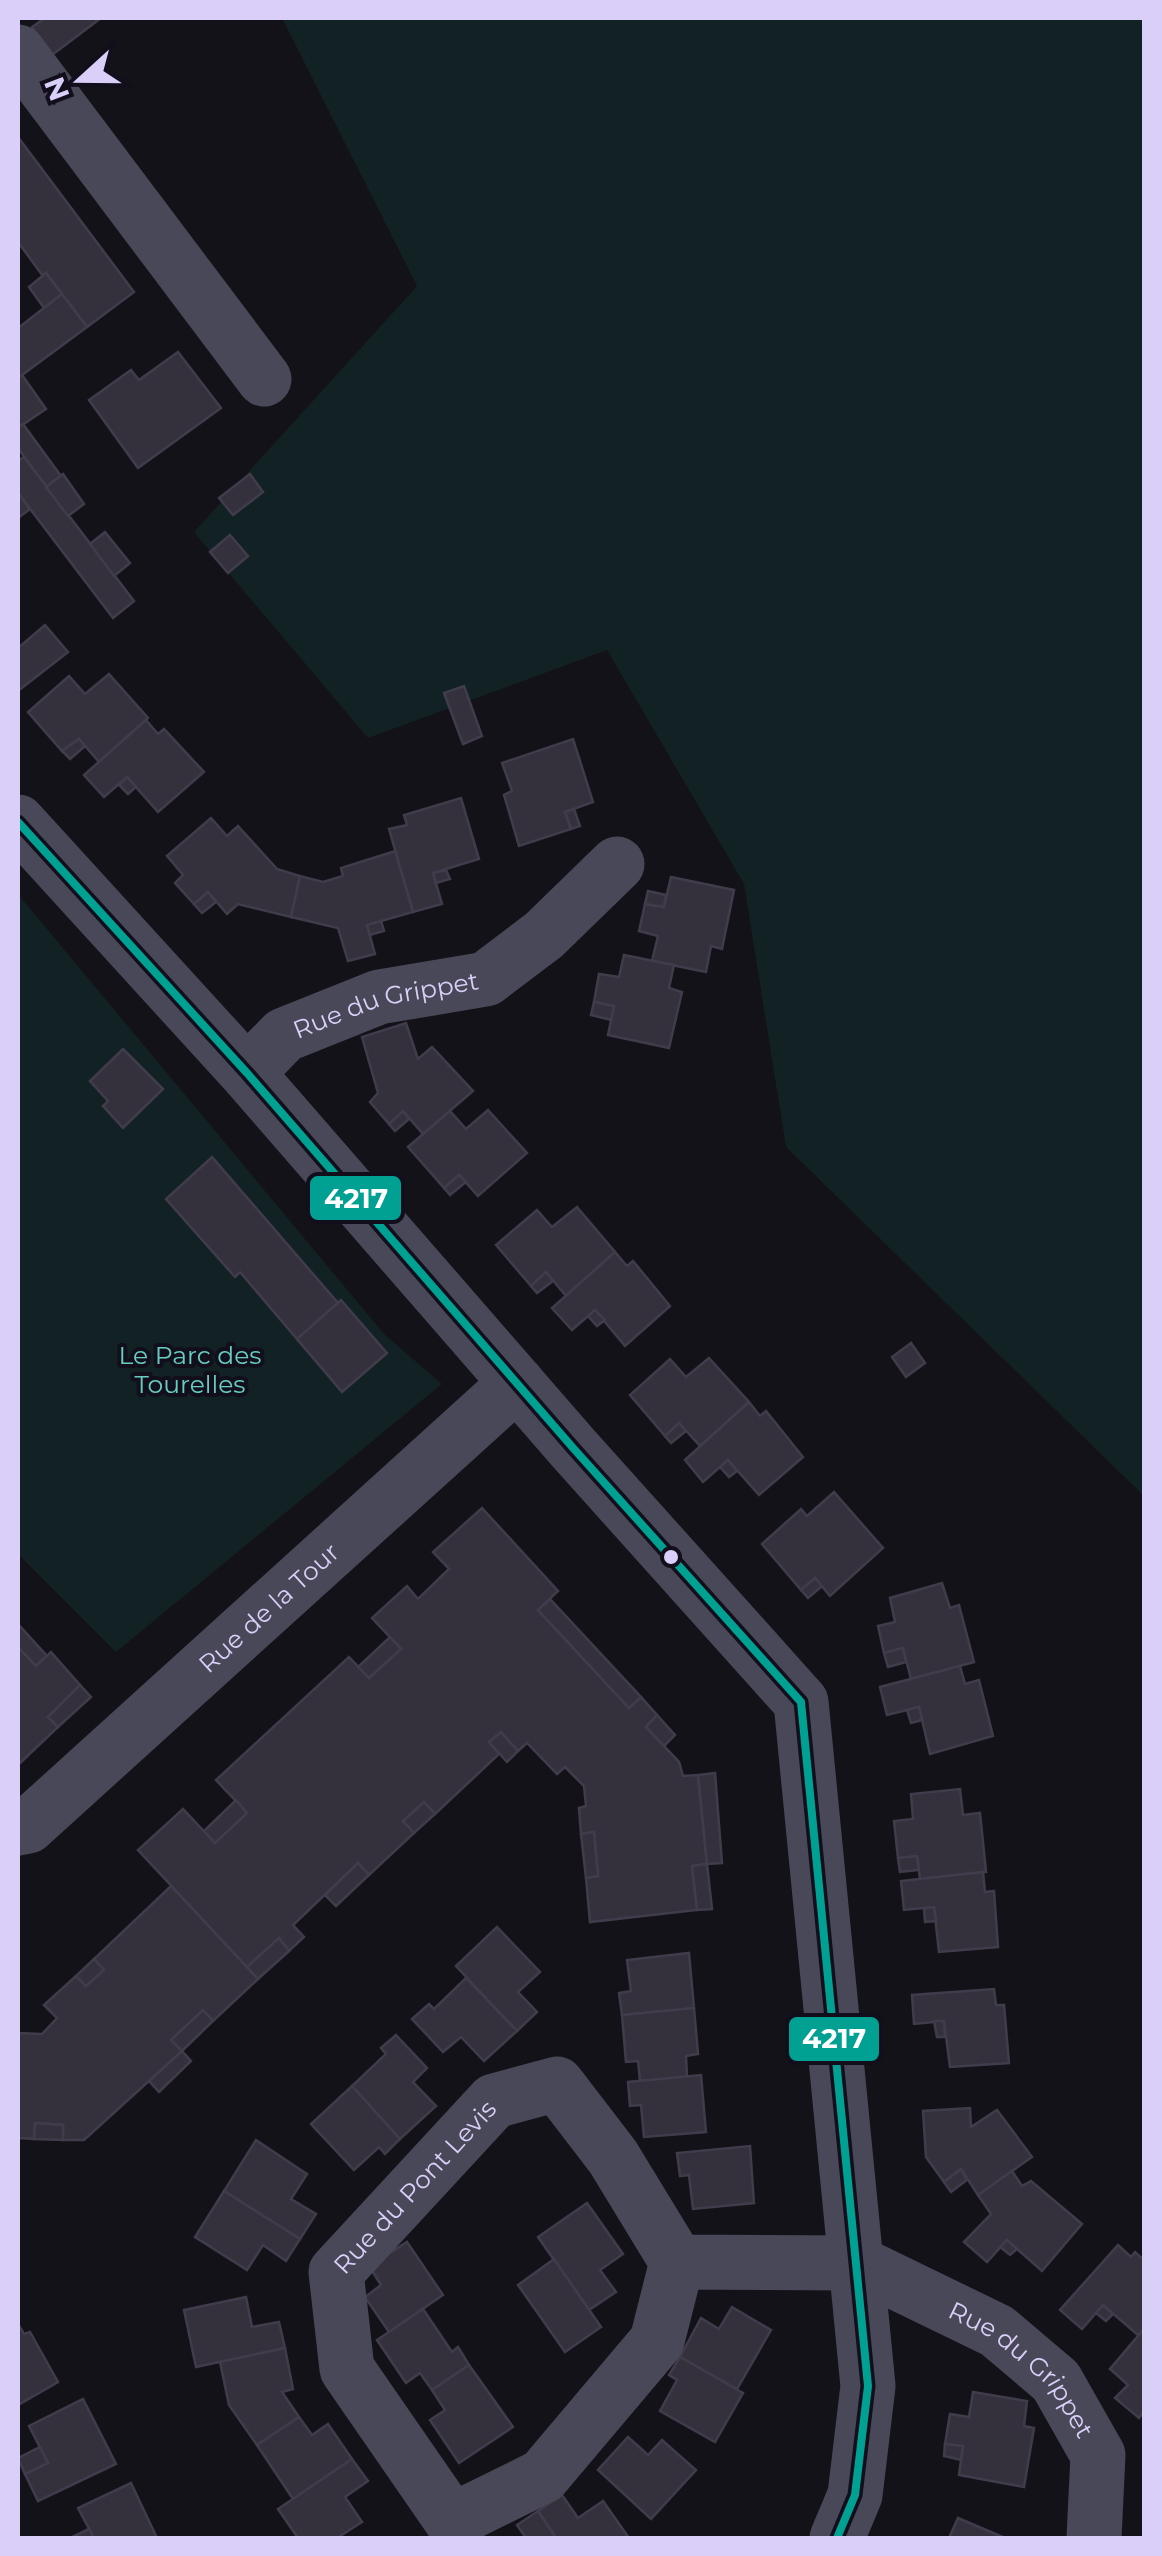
<svg xmlns="http://www.w3.org/2000/svg" width="1162" height="2556" viewBox="0 0 1162 2556" font-family="Montserrat,sans-serif">
<rect width="100%" height="100%" fill="#131218"/>
<g fill="#122123">
<path d="M282 18H1144V1496L786 1147 744 884 607 650 368 738 194 532 417 286Z"/>
<path d="M18 894 384 1334 442 1384 116 1652 18 1554Z"/>
</g>
<g fill="#34313d" stroke="#413c4b" stroke-width="2.5">
<path d="M45 18H101L52 55 32 27Z"/>
<path d="M18 137 134 292 87 327 46 273 43 276 18 242Z"/>
<path d="M46 273 62 294 44 308 29 287Z"/>
<path d="M62 294 87 327 18 378V328Z"/>
<path d="M178 352 221 408 138 468 89 400 131 370 139 380Z"/>
<path d="M22 375 46 409 18 428V378Z"/>
<path d="M23 424 61 476 46 487 18 448V428Z"/>
<path d="M24 457 134 601 113 618 18 493V461Z"/>
<path d="M63 474 84 504 68 516 46 487Z"/>
<path d="M250 474 263 492 233 515 219 498Z"/>
<path d="M18 493 30 509 18 518Z"/>
<path d="M105 532 130 563 114 576 90 544Z"/>
<path d="M230 535 248 556 228 573 210 552Z"/>
<path d="M45 625 68 652 18 691V648Z"/>
<path d="M109 674 148 718 99 762 79 739 62 751 28 712 69 676 85 694Z"/>
<path d="M464 686 482 736 463 744 444 693Z"/>
<path d="M146 720 158 734 164 729 204 772 158 812 127 777 104 797 84 775Z"/>
<path d="M79 739 85 746 70 759 62 751Z"/>
<path d="M573 739 593 802 565 812 571 829 519 846 504 795 512 791 502 763Z"/>
<path d="M127 777 136 787 128 794 119 785Z"/>
<path d="M461 798 479 859 433 873 442 904 413 912 389 829 407 825 404 815Z"/>
<path d="M574 809 580 826 571 829 565 812Z"/>
<path d="M211 818 227 836 238 826 277 869 300 876 291 917 238 904 227 914 208 892 194 904 175 883 183 875 167 856Z"/>
<path d="M395 851 413 912 367 925 375 954 348 961 338 928 291 917 300 876 323 882 343 876 341 868Z"/>
<path d="M446 870 450 879 436 883 433 873Z"/>
<path d="M671 877 734 890 722 949 711 946 706 972 652 961 658 936 639 931 645 904 664 907Z"/>
<path d="M648 891 666 895 664 907 645 904Z"/>
<path d="M208 892 216 902 202 913 194 904Z"/>
<path d="M381 921 384 931 370 935 367 925Z"/>
<path d="M624 955 674 965 669 988 682 992 669 1048 608 1035 614 1006 594 1002 599 974 619 977Z"/>
<path d="M594 1002 614 1006 611 1020 591 1015Z"/>
<path d="M406 1023 418 1059 432 1047 473 1091 423 1134 403 1111 389 1124 370 1102 378 1093 362 1037Z"/>
<path d="M123 1049 163 1089 123 1128 103 1106 108 1101 90 1081Z"/>
<path d="M488 1110 527 1153 478 1196 459 1175 444 1188 408 1147 450 1111 466 1129Z"/>
<path d="M403 1111 409 1119 395 1131 389 1124Z"/>
<path d="M212 1157 338 1303 297 1339 240 1272 235 1277 166 1199Z"/>
<path d="M459 1175 466 1182 450 1195 444 1188Z"/>
<path d="M577 1207 615 1252 566 1296 546 1272 531 1286 496 1245 537 1210 552 1227Z"/>
<path d="M615 1252 627 1266 633 1261 670 1306 625 1346 595 1310 572 1330 552 1308Z"/>
<path d="M546 1272 553 1281 537 1293 531 1286Z"/>
<path d="M341 1300 387 1353 342 1392 297 1339Z"/>
<path d="M595 1310 605 1320 597 1326 588 1316Z"/>
<path d="M911 1343 925 1363 906 1377 892 1357Z"/>
<path d="M709 1358 749 1402 700 1446 679 1423 665 1436 630 1395 670 1359 686 1377Z"/>
<path d="M749 1402 760 1416 766 1411 803 1457 759 1495 728 1460 703 1482 685 1460Z"/>
<path d="M679 1423 686 1431 671 1443 665 1436Z"/>
<path d="M728 1460 737 1471 729 1477 720 1467Z"/>
<path d="M834 1492 883 1548 830 1596 815 1578 801 1590 762 1544 801 1509 807 1516Z"/>
<path d="M482 1508 558 1591 538 1610 629 1708 641 1697 657 1715 646 1727 679 1762 683 1776 698 1775 707 1864 692 1866 697 1910 590 1922 586 1878 598 1876 594 1832 581 1834 579 1808 586 1806 584 1786 565 1767 557 1774 527 1743 518 1751 501 1732 489 1742 499 1754 435 1814 424 1802 403 1821 414 1833 369 1875 358 1863 293 1925 304 1937 289 1951 279 1938 247 1967 138 1850 183 1809 215 1843 247 1813 216 1780 349 1657 369 1678 401 1649 372 1618 407 1586 418 1599 449 1569 433 1552Z"/>
<path d="M815 1578 822 1586 808 1598 801 1590Z"/>
<path d="M942 1583 950 1608 959 1605 974 1662 911 1679 903 1648 884 1653 878 1626 895 1622 890 1598Z"/>
<path d="M550 1599 641 1697 629 1708 538 1610Z"/>
<path d="M18 1624 47 1656 36 1666 18 1647Z"/>
<path d="M390 1637 401 1649 369 1678 358 1667Z"/>
<path d="M18 1647 36 1666 51 1652 80 1685 48 1717 58 1727 19 1764Z"/>
<path d="M903 1648 906 1662 888 1667 884 1653Z"/>
<path d="M960 1666 965 1684 979 1680 993 1736 930 1754 919 1707 887 1715 880 1687Z"/>
<path d="M80 1685 91 1697 58 1727 48 1717Z"/>
<path d="M919 1707 922 1720 911 1723 907 1710Z"/>
<path d="M657 1715 675 1735 664 1746 646 1727Z"/>
<path d="M501 1732 518 1751 507 1762 489 1742Z"/>
<path d="M715 1773 722 1863 707 1864 698 1775Z"/>
<path d="M960 1789 963 1815 980 1813 986 1872 920 1879 917 1856 898 1858 894 1821 913 1819 911 1794Z"/>
<path d="M236 1800 247 1813 215 1843 204 1831Z"/>
<path d="M424 1802 435 1814 414 1833 403 1821Z"/>
<path d="M594 1832 598 1876 586 1878 581 1834Z"/>
<path d="M917 1856 919 1870 900 1872 898 1858Z"/>
<path d="M358 1863 369 1875 336 1906 325 1895Z"/>
<path d="M707 1864 712 1909 697 1910 692 1866Z"/>
<path d="M983 1872 985 1892 994 1891 998 1947 939 1952 934 1907 904 1910 901 1881Z"/>
<path d="M171 1886 258 1979 213 2021 203 2010 171 2040 182 2051 84 2140H63V2125L35 2123 34 2139 18 2138V2033L42 2034 57 2018 44 2005 76 1976 86 1986 104 1970 94 1959Z"/>
<path d="M934 1907 936 1921 925 1922 924 1908Z"/>
<path d="M497 1927 540 1972 518 1992 537 2012 517 2031 456 1966Z"/>
<path d="M279 1938 289 1951 258 1979 247 1967Z"/>
<path d="M689 1953 694 2008 622 2015 619 1993 631 1991 627 1960Z"/>
<path d="M94 1959 104 1970 86 1986 76 1976Z"/>
<path d="M466 1978 517 2031 484 2061 461 2037 443 2052 412 2019 429 2004 434 2009Z"/>
<path d="M994 1989 996 2005H1004L1009 2063 950 2067 944 2021 914 2024 912 1995Z"/>
<path d="M694 2008 698 2054 686 2056 687 2077 640 2081 638 2061 626 2062 622 2015Z"/>
<path d="M203 2010 213 2021 182 2051 171 2040Z"/>
<path d="M934 2021H944L945 2037H937Z"/>
<path d="M396 2035 427 2068 413 2082 436 2106 400 2139 352 2086 386 2054 381 2048Z"/>
<path d="M182 2051 191 2061 159 2092 149 2081Z"/>
<path d="M701 2075 706 2132 644 2137 641 2105 630 2106 628 2082Z"/>
<path d="M352 2086 400 2139 385 2154 379 2147 354 2170 311 2124Z"/>
<path d="M970 2108 971 2127 997 2110 1032 2157 978 2195 961 2169 944 2182 926 2157 923 2111Z"/>
<path d="M35 2123 63 2125V2140L34 2139Z"/>
<path d="M256 2140 307 2174 291 2199 316 2214 300 2239 224 2191Z"/>
<path d="M750 2146 754 2203 693 2209 689 2175 680 2176 677 2153Z"/>
<path d="M961 2169 967 2180 951 2192 944 2182Z"/>
<path d="M1012 2171 1022 2186 1031 2181 1082 2224 1042 2271 1007 2240 987 2262 964 2242 991 2214 978 2195Z"/>
<path d="M224 2191 300 2239 286 2261 263 2245 247 2270 195 2237Z"/>
<path d="M587 2203 623 2254 600 2270 616 2292 589 2310 538 2237Z"/>
<path d="M1007 2240 1017 2249 1010 2255 1000 2247Z"/>
<path d="M407 2242 443 2295 389 2332 365 2297 381 2285 369 2266Z"/>
<path d="M1118 2245 1131 2257 1135 2252 1144 2260V2329L1139 2336 1103 2305 1082 2329 1060 2310Z"/>
<path d="M554 2259 601 2327 565 2352 518 2285Z"/>
<path d="M246 2297 252 2327 279 2322 285 2348 196 2367 184 2310Z"/>
<path d="M1103 2305 1113 2314 1106 2321 1096 2313Z"/>
<path d="M732 2307 771 2330 737 2389 680 2357 701 2318 719 2329Z"/>
<path d="M423 2309 452 2352 458 2347 469 2365 432 2390 420 2373 406 2383 377 2340Z"/>
<path d="M18 2324 24 2334 30 2332 58 2382 18 2405Z"/>
<path d="M1144 2329V2411L1139 2418 1115 2398 1128 2385 1110 2369Z"/>
<path d="M285 2348 293 2389 282 2392 299 2417 257 2445 229 2405 220 2362Z"/>
<path d="M680 2357 743 2393 715 2442 660 2411 677 2380 669 2375Z"/>
<path d="M469 2365 513 2427 459 2463 430 2420 445 2410 432 2390Z"/>
<path d="M973 2392 1027 2401 1024 2426 1034 2428 1024 2487 959 2475 963 2446 945 2444 950 2414 969 2417Z"/>
<path d="M83 2399 116 2464 38 2501 25 2474 48 2463 29 2426Z"/>
<path d="M299 2417 312 2435 328 2424 352 2459 293 2499 257 2445Z"/>
<path d="M628 2437 648 2455 662 2440 696 2470 651 2519 598 2470Z"/>
<path d="M945 2444 963 2446 961 2460 944 2456Z"/>
<path d="M40 2447 48 2463 25 2474 18 2458Z"/>
<path d="M352 2459 368 2481 345 2497 362 2522 337 2538H298L278 2509Z"/>
<path d="M131 2483 157 2538H94L78 2508Z"/>
<path d="M562 2495 578 2518 603 2501 629 2538H556L538 2511Z"/>
<path d="M538 2511 556 2538H526L517 2525Z"/>
<path d="M958 2518 1005 2538H949Z"/>
<path d="M89 2529 94 2538H70Z"/>
</g>
<g fill="none" stroke-linecap="round" stroke-linejoin="round">
<g stroke="#494858" stroke-width="55">
<path d="M18 52 264 379"/>
<path d="M18 822 247 1073 574 1449 801 1702 868 2386 855 2495 837 2538"/>
<path id="s1" d="M247 1073 284 1035 379 997 486 979 544 935 617 864"/>
<path id="s2" d="M18 1828 28 1826 517 1383"/>
<path id="s3" d="M677 2262 657 2341 543 2476 452 2521 347 2369 336 2272 494 2101 557 2084 613 2157 677 2262 857 2263 997 2331 1056 2381 1098 2455 1094 2538"/>
</g>
<defs>
<path id="bus-1" d="M18 822 247 1073 574 1449 801 1702 868 2386 855 2495 837 2538"/>
</defs>
<use href="#bus-1" stroke="#120e1c" stroke-width="15"/>
<use href="#bus-1" stroke="#00a092" stroke-width="8"/>
</g>
<circle fill="#d9cff8" stroke="#120e1c" stroke-width="4" cx="671" cy="1557" r="9"/>
<g text-anchor="middle" dominant-baseline="central" stroke-width="8" stroke-linejoin="round" paint-order="stroke">
<g font-size="25" fill="#d9cff8" stroke="#120e1c">
<text stroke="none"><textPath href="#s1" startOffset="160">Rue du Grippet</textPath></text>
<text stroke="none"><textPath href="#s2" startOffset="335">Rue de la Tour</textPath></text>
<text stroke="none"><textPath href="#s3" startOffset="758">Rue du Pont Levis</textPath></text>
<text stroke="none"><textPath href="#s3" startOffset="1535">Rue du Grippet</textPath></text>
</g>
<g font-size="25" fill="#66cec0" stroke="#120e1c">
<text x="190" y="1355">Le Parc des<tspan x="190" dy="29">Tourelles</tspan></text>
</g>
</g>
<g stroke="#120e1c" stroke-width="4">
<rect x="308" y="1174" width="95" height="48" rx="10" fill="#00a092"/>
<rect x="787" y="2015" width="94" height="48" rx="10" fill="#00a092"/>
</g>
<g font-size="28" text-anchor="middle" font-weight="bold" fill="#fff">
<text x="356" y="1208">4217</text>
<text x="834" y="2048">4217</text>
</g>
<rect width="1162" height="2556" fill="none" stroke="#d9cff8" stroke-width="40"/>
<g transform="translate(80 80) rotate(249)" stroke="#120e1c" stroke-width="8" paint-order="stroke">
<path d="M0-8L18 38L0 25L-18 38Z" fill="#d9cff8"/>
<text y="-15" font-size="28" font-weight="bold" text-anchor="middle" fill="#d9cff8">N</text>
</g>
</svg>
